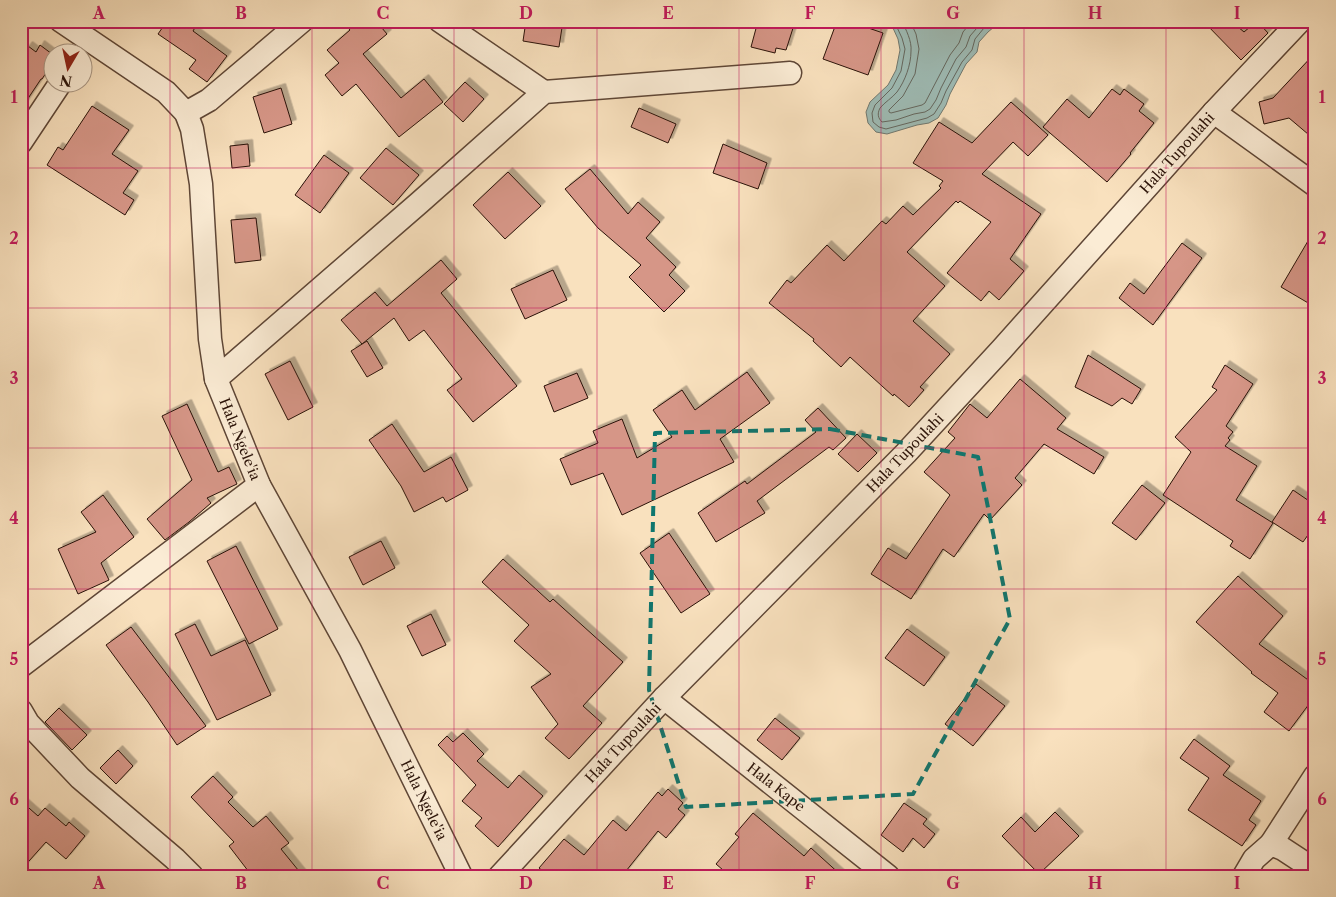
<svg xmlns="http://www.w3.org/2000/svg" width="1336" height="897" viewBox="0 0 1336 897" font-family="'Libre Caslon Text',serif">
<defs>
<filter id="shadow"><feDropShadow dx="4.5" dy="-4.5" stdDeviation="0" flood-color="#0004"/></filter>
</defs>
<rect width="100%" height="100%" fill="#f9e1be"/>
<filter id="stains"><feTurbulence type="fractalNoise" baseFrequency=".004" numOctaves="4"/><feColorMatrix values="0 0 0 0 .2 0 0 0 0 .09 0 0 0 0 .02 0 0 0 .5 -.17"/></filter>
<radialGradient id="worn" r=".72"><stop offset=".6" stop-color="#630" stop-opacity="0"/><stop offset="1" stop-color="#630" stop-opacity=".3"/></radialGradient>
<path fill="#9ebcb6" stroke="#707870" d="M887 21H1001L988 32 979 42 977 52 966 64 950 94 946 105 938 118 929 123 917 125 887 134 876 132 868 123 866 112 870 102 888 85 896 70 900 50 898 39 893 28Z"/>
<g fill="none" stroke-linecap="round" stroke-linejoin="round">
<g stroke="#64675f" stroke-width="1">
<path d="M894 21 902 38 905 49 901 71 892 88 875 105 872 113 873 122 879 127 886 129 927 118 934 114 941 103 946 91 962 62 972 50 975 39 984 28 994 21"/>
<path d="M902 21C906 30 912 41 911 51 911 65 905 81 897 92 892 98 885 102 880 108 877 114 878 118 882 122L896 120 914 114 925 112 930 109 936 100 941 88 956 59 966 47 970 36 983 21"/>
<path d="M910 21 916 34 919 49 915 74 903 96 889 110V112L891 113 922 105 925 103 950 55 959 43 963 32 972 21"/>
</g>
</g>
<g fill="#d69687" stroke="#2a1208" filter="url(#shadow)">
<path d="M167 21H199L193 31 227 56 207 82 189 69 196 60 158 34Z"/>
<path d="M342 21H376L387 34 363 54 401 98 424 79 443 102 399 137 356 84 342 96 325 75 339 63 327 50 350 30Z"/>
<path d="M526 21H563L559 47 523 41Z"/>
<path d="M758 21H780L794 25 786 50 776 48 775 53 751 47Z"/>
<path d="M837 21H848L883 33 868 75 823 59Z"/>
<path d="M1203 21H1231L1244 32 1257 21 1268 33 1241 60Z"/>
<path d="M40 45 52 54V64L42 79H41L21 109V55L28 46 36 52Z"/>
<path d="M1315 53V140L1289 118 1264 124 1259 102 1273 98Z"/>
<path d="M465 82 484 99 463 122 444 104Z"/>
<path d="M281 88 292 124 264 133 253 97Z"/>
<path d="M1112 89 1120 95 1124 89 1144 104 1139 111 1154 123 1130 153 1131 154 1107 182 1043 127 1067 99 1089 118Z"/>
<path d="M1011 102 1048 135 1028 156 1013 142 982 174 1041 214 1010 259 1024 271 999 300 989 291 981 301 947 273 991 222 960 201 958 203 956 201 907 252 945 286 913 321 950 354 920 387 924 390 909 407 894 394 893 396 850 357 841 367 813 341 814 339 769 303 787 280 791 283 827 245 844 261 882 221 886 224 903 206 913 215 941 188 939 186 943 181 913 163 939 122 972 143Z"/>
<path d="M92 106 129 130 112 154 138 171 123 193 134 200 125 215 47 165 58 147 63 150Z"/>
<path d="M639 108 676 124 668 143 631 127Z"/>
<path d="M248 144 250 166 232 168 230 146Z"/>
<path d="M723 144 767 163 758 189 713 173Z"/>
<path d="M386 148 419 175 393 205 360 178Z"/>
<path d="M324 155 349 173 320 213 295 195Z"/>
<path d="M590 169 628 214 638 202 660 222 646 238 676 267 669 275 685 291 664 312 629 277 641 265 598 228 565 189Z"/>
<path d="M508 172 541 206 505 239 473 205Z"/>
<path d="M256 218 261 260 235 263 231 220Z"/>
<path d="M1315 229V307L1281 287Z"/>
<path d="M1182 243 1202 258 1153 325 1119 298 1130 283 1144 294Z"/>
<path d="M441 260 457 279 441 293 517 386 473 422 447 390 462 379 424 330 409 341 394 318 362 344 341 320 375 292 387 306Z"/>
<path d="M553 270 567 300 525 319 511 289Z"/>
<path d="M367 341 383 368 367 377 351 351Z"/>
<path d="M1088 355 1141 389 1132 404 1122 398 1112 406 1075 387Z"/>
<path d="M290 361 313 407 288 420 265 374Z"/>
<path d="M1225 365 1253 384 1226 426 1233 432 1228 438 1230 440 1225 446 1257 466 1236 500 1273 523 1250 559 1230 546 1233 541 1163 495 1191 452 1175 437 1217 390 1212 387Z"/>
<path d="M747 372 770 403 720 439 734 462 622 515 603 473 571 485 560 459 598 443 593 431 622 419 637 458 672 437 653 410 682 390 695 410Z"/>
<path d="M577 373 588 398 554 412 544 386Z"/>
<path d="M1020 379 1066 418 1057 429 1104 457 1094 474 1044 444 1015 478 1022 485 990 520 984 514 954 557 943 549 911 599 871 574 888 548 906 559 950 495 924 472 955 438 948 432 970 404 987 418Z"/>
<path d="M187 404 218 472 229 467 237 484 207 498 211 503 189 522 165 540 147 519 192 480 162 416Z"/>
<path d="M818 408 846 438 833 450 829 447 757 501 765 513 716 542 698 513 745 481 747 484 816 432 805 420Z"/>
<path d="M392 424 424 472 451 457 468 490 446 502 443 497 414 512 401 486 369 440Z"/>
<path d="M857 434 877 453 858 472 838 454Z"/>
<path d="M1142 485 1165 503 1136 540 1112 523Z"/>
<path d="M1293 490 1315 505V525L1303 542 1272 522Z"/>
<path d="M103 495 134 537 101 563 109 580 78 594 58 549 96 532 81 512Z"/>
<path d="M669 533 710 594 681 613 640 553Z"/>
<path d="M381 541 395 568 363 585 349 557Z"/>
<path d="M236 546 278 629 249 644 207 561Z"/>
<path d="M503 559 550 602 553 599 623 662 583 706 602 723 569 759 545 738 558 724 531 687 551 674 514 641 529 625 482 582Z"/>
<path d="M1238 576 1283 616 1259 644 1315 685V696L1289 731 1264 712 1278 693 1251 673 1252 672 1196 622Z"/>
<path d="M431 614 446 645 422 656 407 626Z"/>
<path d="M195 624 211 656 245 640 271 695 217 720 175 634Z"/>
<path d="M131 627 206 726 177 745 148 702 106 645Z"/>
<path d="M907 629 945 657 924 686 885 658Z"/>
<path d="M976 684 1005 706 973 746 945 724Z"/>
<path d="M59 708 87 735 72 750 45 722Z"/>
<path d="M775 718 800 738 782 760 757 740Z"/>
<path d="M463 733 484 754 477 761 508 788 519 775 543 796 498 847 475 826 482 818 462 801 476 785 438 745 447 736 453 742Z"/>
<path d="M1194 739 1230 766 1223 775 1261 801 1249 820 1256 825 1242 846 1188 810 1209 778 1180 758Z"/>
<path d="M118 750 133 766 116 784 100 768Z"/>
<path d="M213 776 233 797 228 802 253 827 266 816 289 843 281 849 303 876H252L229 846 234 842 191 797Z"/>
<path d="M668 789 683 803 678 809 685 815 666 838 658 831 622 876H549L539 868 564 839 584 855 613 820 626 831 658 792 662 796Z"/>
<path d="M21 801 38 816 45 808 66 826 69 822 85 836 66 859 46 842 21 870Z"/>
<path d="M904 803 927 819 923 824 935 834 924 848 913 838 903 852 881 835Z"/>
<path d="M1055 812 1079 836 1039 874 1002 836 1021 817 1035 832Z"/>
<path d="M753 813 804 856 811 848 842 876H730L716 864 739 837 735 834Z"/>
</g>
<g fill="none" stroke-linecap="round" stroke-linejoin="round">
<defs>
<g id="minor">
<path d="M61 21 166 92 186 113 192 129 201 184 210 339 216 379 259 485 350 650 461 876"/>
<path d="M440 21 544 92"/>
<path d="M1214 112 1315 185"/>
<path d="M186 113 209 100 302 21"/>
<path d="M21 142 61 82"/>
<path d="M216 379 419 203 544 92 790 73"/>
<path d="M21 666 259 485"/>
<path d="M664 698 888 876"/>
<path d="M21 711 28 723 80 778 175 859 192 876"/>
<path d="M1271 844 1315 776"/>
<path d="M500 876 664 698 906 453 1002 349 1214 112 1300 21"/>
<path d="M1244 876 1254 859 1271 844 1283 849 1315 870"/>
</g>
</defs>
<use href="#minor" stroke="#5e4636" stroke-width="25"/>
<use href="#minor" stroke="#fbecd5" stroke-width="22"/>
</g>
<path fill="none" stroke="#0f766e" stroke-width="4" stroke-dasharray="10 6" stroke-linejoin="round" d="M830 429 978 457 1010 619 913 794 686 807 649 690 655 433Z"/>
<path fill="none" stroke="#c2185b" stroke-width="1" stroke-opacity="0.55" d="M170 21V876M312 21V876M454 21V876M597 21V876M739 21V876M881 21V876M1024 21V876M1166 21V876M21 168H1315M21 308H1315M21 448H1315M21 589H1315M21 729H1315"/>
<g text-anchor="middle" dominant-baseline="central" stroke-width="4.5" stroke-linejoin="round" paint-order="stroke">
<g font-size="14" fill="#2a1208" stroke="#fbecd5">
<text transform="translate(1177 153) rotate(-48)">Hala Tupoulahi</text>
<text transform="translate(240 439) rotate(68)">Hala Ngele'ia</text>
<text transform="translate(905 453) rotate(-46)">Hala Tupoulahi</text>
<text transform="translate(623 743) rotate(-47)">Hala Tupoulahi</text>
<text transform="translate(776 787) rotate(38)">Hala Kape</text>
<text transform="translate(424 800) rotate(64)">Hala Ngele'ia</text>
</g>
</g>
<rect width="1336" height="897" fill="none" stroke="#f9e1be" stroke-width="55"/>
<g transform="translate(68 68) rotate(189)"><circle r="24" fill="#fbecd5" stroke="#a79583"/>
<path d="M0-4L9 19L0 12L-9 19Z" fill="#8f2418"/>
<text y="-8" font-size="14" font-weight="bold" text-anchor="middle" fill="#2a1208">N</text>
</g>
<rect x="28" y="28" width="1280" height="842" fill="none" stroke="#c2185b" stroke-width="2"/>
<g font-size="16" text-anchor="middle" font-weight="bold" fill="#c2185b">
<text x="99" y="19">A</text>
<text x="241" y="19">B</text>
<text x="383" y="19">C</text>
<text x="526" y="19">D</text>
<text x="668" y="19">E</text>
<text x="810" y="19">F</text>
<text x="953" y="19">G</text>
<text x="1095" y="19">H</text>
<text x="1237" y="19">I</text>
<text x="14" y="103">1</text>
<text x="1322" y="103">1</text>
<text x="14" y="244">2</text>
<text x="1322" y="244">2</text>
<text x="14" y="384">3</text>
<text x="1322" y="384">3</text>
<text x="14" y="524">4</text>
<text x="1322" y="524">4</text>
<text x="14" y="665">5</text>
<text x="1322" y="665">5</text>
<text x="14" y="805">6</text>
<text x="1322" y="805">6</text>
<text x="99" y="889">A</text>
<text x="241" y="889">B</text>
<text x="383" y="889">C</text>
<text x="526" y="889">D</text>
<text x="668" y="889">E</text>
<text x="810" y="889">F</text>
<text x="953" y="889">G</text>
<text x="1095" y="889">H</text>
<text x="1237" y="889">I</text>
</g>
<rect width="100%" height="100%" filter="url(#stains)"/>
<rect width="100%" height="100%" fill="url(#worn)"/>
</svg>
